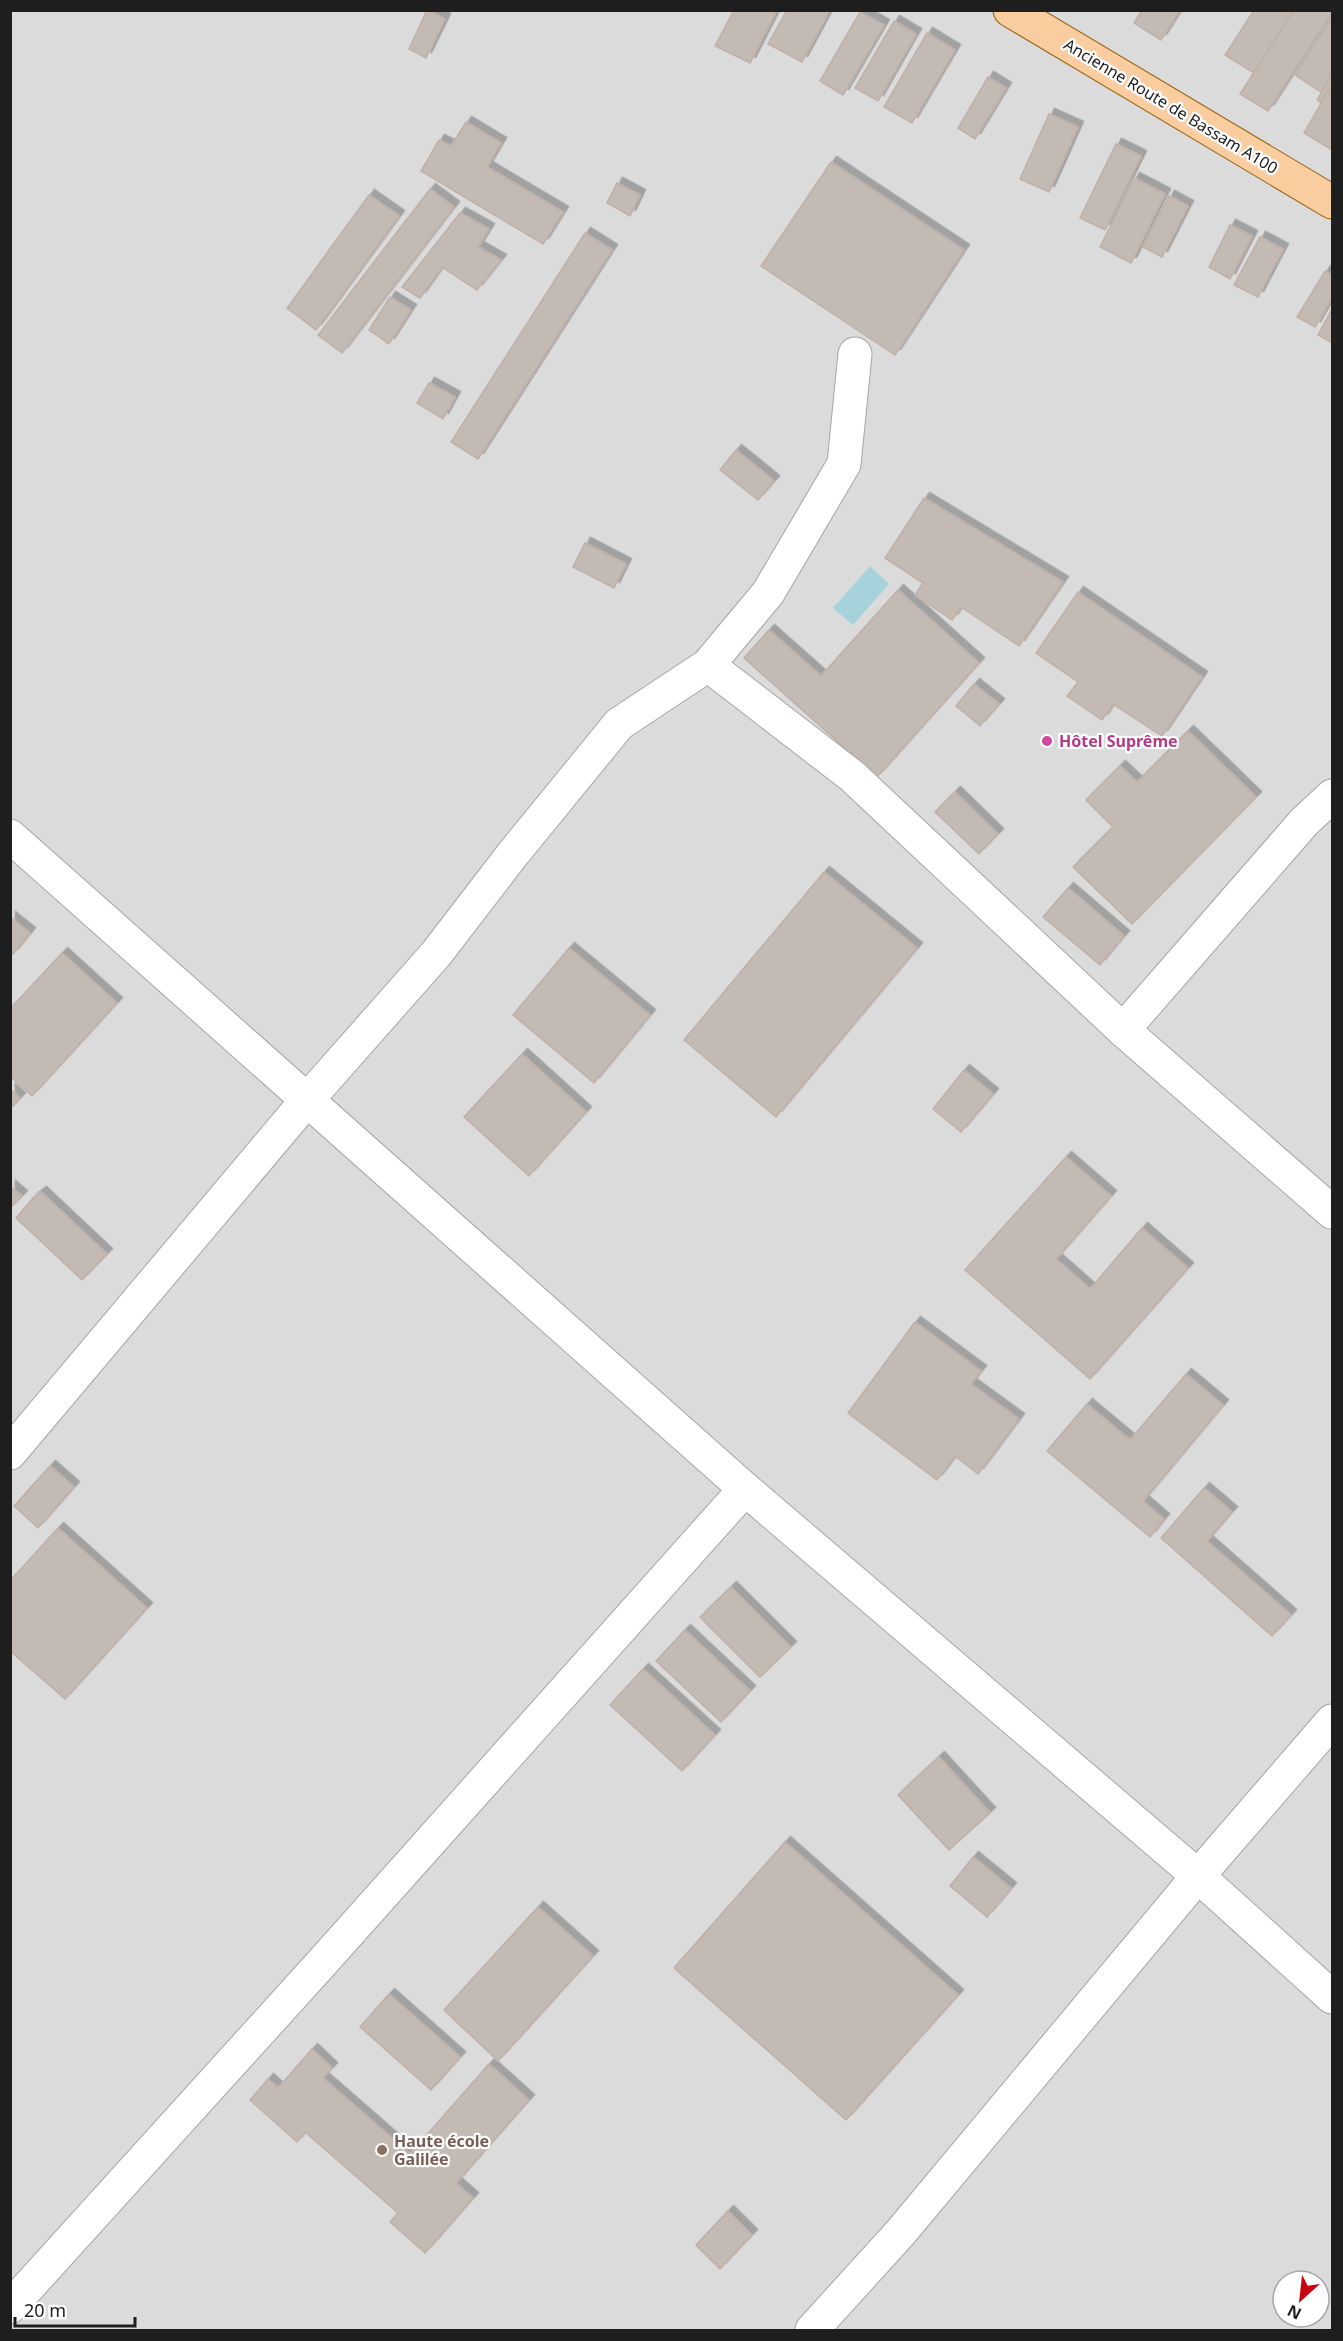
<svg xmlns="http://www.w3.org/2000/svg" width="1343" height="2341" viewBox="0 0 1343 2341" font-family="'Noto Sans',sans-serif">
<defs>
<filter id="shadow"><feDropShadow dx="5.5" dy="-5.5" stdDeviation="0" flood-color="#0004"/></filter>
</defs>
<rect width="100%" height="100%" fill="#efebe4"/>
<path fill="#dcdbdb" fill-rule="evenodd" d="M11 11H1332V2330H11ZM1283 2281H1319V2317H1283Z"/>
<path fill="#a6d3db" d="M870 566 889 584 853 625 833 608Z"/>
<g fill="#c3bab4" stroke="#c0b0a7" stroke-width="1.5" filter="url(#shadow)">
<path d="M427 10 445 19 426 58 409 49Z"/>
<path d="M734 10H777L750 63 715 46Z"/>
<path d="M787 10H830L802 62 768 44Z"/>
<path d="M1142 10H1180L1161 40 1134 23Z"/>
<path d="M1254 10H1294L1254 73 1225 55Z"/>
<path d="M1294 10H1332V12L1268 111 1240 94Z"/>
<path d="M860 12 884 25 843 95 820 81Z"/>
<path d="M1332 17V75L1321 92 1295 75Z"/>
<path d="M894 21 916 34 878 101 855 88Z"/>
<path d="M927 33 955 50 912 123 884 107Z"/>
<path d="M1332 74V110L1317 100Z"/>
<path d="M988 77 1006 88 975 139 958 128Z"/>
<path d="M1332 84V150L1304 133Z"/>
<path d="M1049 114 1078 127 1049 192 1020 179Z"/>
<path d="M466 122 501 143 487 167 563 212 543 244 421 171 439 140 451 146Z"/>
<path d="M1116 144 1141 156 1105 230 1080 218Z"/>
<path d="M831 162 964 250 895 355 761 266Z"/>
<path d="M1134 178 1165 194 1131 263 1100 247Z"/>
<path d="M617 183 640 195 630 216 607 203Z"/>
<path d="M430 189 454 207 342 353 318 335Z"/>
<path d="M369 195 399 216 316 330 287 308Z"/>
<path d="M1169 196 1188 206 1162 257 1143 247Z"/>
<path d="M460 213 489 229 478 247 501 260 477 290 442 267 420 298 402 287Z"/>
<path d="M1230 225 1252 236 1230 279 1209 267Z"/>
<path d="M585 233 612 250 478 459 451 442Z"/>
<path d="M1260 237 1283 249 1258 297 1234 285Z"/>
<path d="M1325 271 1332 276V298L1315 327 1297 317Z"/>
<path d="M390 297 411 310 389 344 369 330Z"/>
<path d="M1332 309V343L1318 335Z"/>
<path d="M429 383 455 397 443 419 417 403Z"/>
<path d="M736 450 774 481 758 500 720 470Z"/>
<path d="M924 498 1063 582 1019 646 961 607 952 620 915 595 923 583 885 558Z"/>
<path d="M585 543 626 564 614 588 573 567Z"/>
<path d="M898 590 979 663 877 777 744 658 769 630 821 676Z"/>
<path d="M1078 592 1202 677 1162 736 1113 704 1102 720 1067 696 1078 682 1036 653Z"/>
<path d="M974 684 999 704 980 726 956 706Z"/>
<path d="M1188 731 1256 797 1132 924 1073 867 1113 827 1086 800 1120 766 1137 782Z"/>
<path d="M955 792 998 834 979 854 935 812Z"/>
<path d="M824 872 917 948 776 1117 684 1040Z"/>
<path d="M1068 888 1124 936 1100 965 1043 917Z"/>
<path d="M10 917 30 933 13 954 10 952Z"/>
<path d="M569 948 650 1015 594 1083 513 1015Z"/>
<path d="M62 953 117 1003 32 1096 10 1076V1009Z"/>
<path d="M522 1054 586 1112 529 1176 464 1117Z"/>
<path d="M964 1070 993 1094 961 1132 933 1109Z"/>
<path d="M10 1089 20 1098 10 1109Z"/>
<path d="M1066 1157 1111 1196 1056 1259 1090 1289 1142 1228 1188 1268 1090 1379 965 1270Z"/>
<path d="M10 1186 22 1196 10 1208Z"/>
<path d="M41 1192 107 1254 82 1280 16 1218 33 1198Z"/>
<path d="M915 1322 981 1371 971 1384 1019 1419 978 1474 955 1456 937 1480 848 1413Z"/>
<path d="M1186 1374 1223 1405 1143 1501 1164 1519 1150 1537 1047 1451 1087 1404 1130 1440Z"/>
<path d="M50 1466 74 1487 38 1528 14 1506Z"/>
<path d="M1204 1488 1232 1512 1207 1541 1291 1615 1272 1636 1161 1538Z"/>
<path d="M58 1528 147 1608 65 1699 10 1651V1581Z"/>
<path d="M731 1587 791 1647 760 1677 700 1617Z"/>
<path d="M685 1630 750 1691 721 1722 656 1661Z"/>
<path d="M643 1669 715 1735 682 1771 610 1705Z"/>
<path d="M939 1757 990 1813 949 1850 898 1795Z"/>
<path d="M785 1842 958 1995 846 2120 674 1968Z"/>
<path d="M973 1857 1011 1888 987 1917 950 1886Z"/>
<path d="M538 1907 593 1956 498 2061 444 2010Z"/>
<path d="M389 1994 460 2057 431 2090 360 2027Z"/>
<path d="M312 2049 332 2068 323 2078 410 2154 489 2064 529 2100 456 2183 473 2198 425 2253 390 2222 398 2213 305 2132 297 2142 250 2100 268 2079 278 2088Z"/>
<path d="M728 2211 752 2235 720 2269 696 2245Z"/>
</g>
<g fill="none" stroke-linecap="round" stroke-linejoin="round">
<defs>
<g id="minor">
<path d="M708 665 852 776 1123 1030 1332 1212"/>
<path d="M10 836 745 1489 1198 1876 1332 1997"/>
<path d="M1123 1030 1304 822 1332 796"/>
<path d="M10 1453 307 1100 436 954 512 855 619 724 708 665 768 593 844 464 855 354"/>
<path d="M10 2307 319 1966 745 1489"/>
<path d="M812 2330 901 2232 1198 1876 1332 1721"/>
</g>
<path id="major" d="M1010 10 1332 202"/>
</defs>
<use href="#minor" stroke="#a5a5a5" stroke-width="35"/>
<use href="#major" stroke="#945c04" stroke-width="35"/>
<use href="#minor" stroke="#fff" stroke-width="33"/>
<use href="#major" stroke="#f9cd9f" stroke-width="33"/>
</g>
<circle fill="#d1479c" stroke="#fff" stroke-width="2" cx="1047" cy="741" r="6"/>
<circle fill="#8d6e63" stroke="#fff" stroke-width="2" cx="382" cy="2150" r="6"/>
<g text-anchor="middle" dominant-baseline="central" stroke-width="4.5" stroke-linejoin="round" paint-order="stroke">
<g font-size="16" fill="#1e1e1e" stroke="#fff">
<text transform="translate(1171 106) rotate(31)">Ancienne Route de Bassam A100</text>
</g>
<g font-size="16" font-weight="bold" fill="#b23c85" stroke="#fff" text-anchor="start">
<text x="1059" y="741">Hôtel Suprême</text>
</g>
<g font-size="16" font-weight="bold" fill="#785e54" stroke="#fff" text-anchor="start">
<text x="394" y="2141">Haute école<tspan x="394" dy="18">Galilée</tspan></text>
</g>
</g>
<rect width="1343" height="2341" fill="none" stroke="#1e1e1e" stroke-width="24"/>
<g transform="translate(1301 2299) rotate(207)"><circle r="28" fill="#ffffff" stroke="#a5a5a5" stroke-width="1.5"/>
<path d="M0-4.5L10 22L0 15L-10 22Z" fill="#c70511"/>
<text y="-9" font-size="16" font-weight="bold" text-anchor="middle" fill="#1e1e1e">N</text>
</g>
<path d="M15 2317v9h120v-9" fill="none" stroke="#1e1e1e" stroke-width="3"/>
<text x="24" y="2317" font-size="18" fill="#1e1e1e" stroke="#ffffff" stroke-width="4.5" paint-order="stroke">20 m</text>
</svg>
